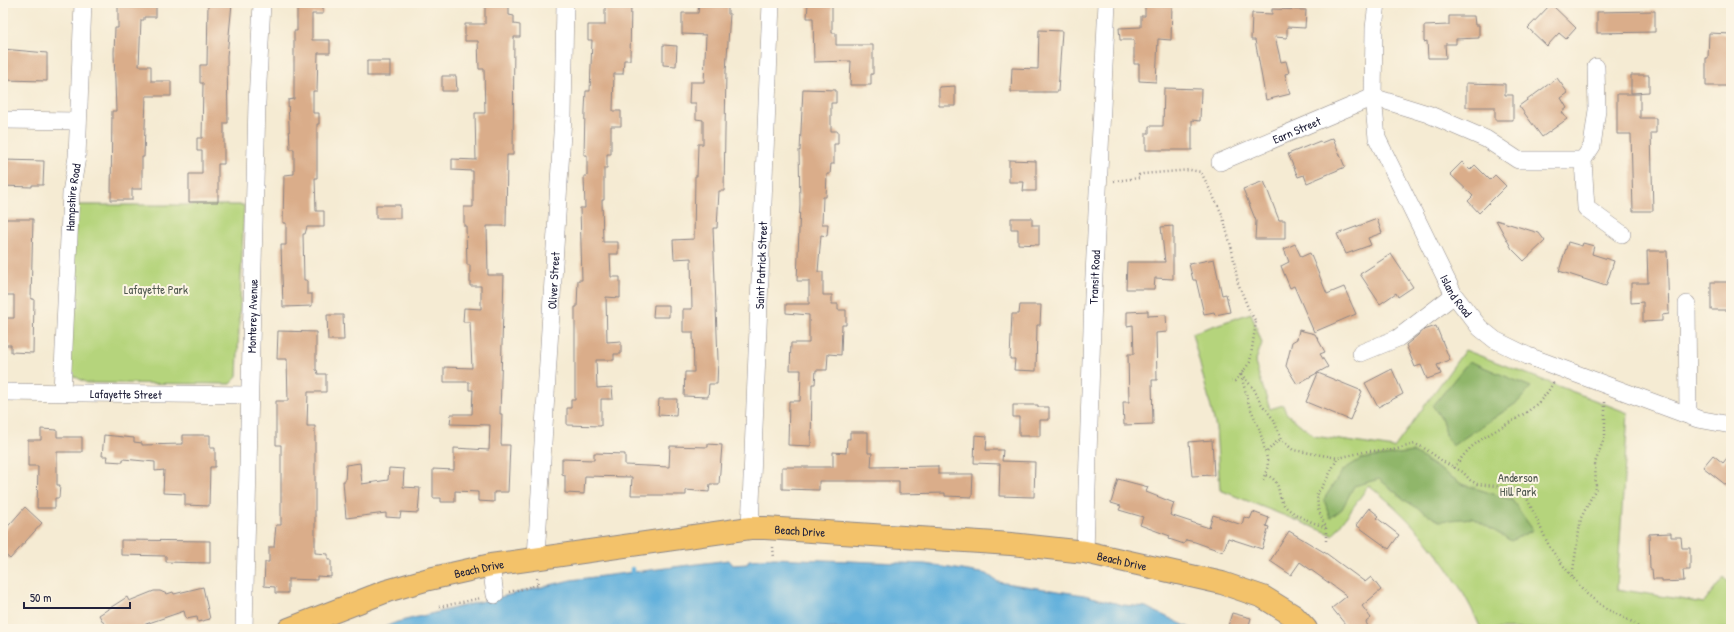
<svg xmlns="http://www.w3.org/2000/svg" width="1734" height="632" viewBox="0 0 1734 632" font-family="'Patrick Hand',sans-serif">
<rect width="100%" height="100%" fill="#fcf5e5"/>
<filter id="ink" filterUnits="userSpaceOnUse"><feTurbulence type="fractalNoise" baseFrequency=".025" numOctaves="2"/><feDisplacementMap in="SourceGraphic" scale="8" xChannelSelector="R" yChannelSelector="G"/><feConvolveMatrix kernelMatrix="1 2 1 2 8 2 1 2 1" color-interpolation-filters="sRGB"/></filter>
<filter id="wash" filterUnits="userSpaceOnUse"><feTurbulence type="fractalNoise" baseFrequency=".012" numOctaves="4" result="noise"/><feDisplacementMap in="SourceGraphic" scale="16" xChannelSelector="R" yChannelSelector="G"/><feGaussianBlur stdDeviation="0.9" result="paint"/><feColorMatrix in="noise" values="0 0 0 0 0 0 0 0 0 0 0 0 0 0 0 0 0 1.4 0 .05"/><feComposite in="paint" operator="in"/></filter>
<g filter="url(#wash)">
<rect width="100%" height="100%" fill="#f5ebd3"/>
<g fill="#b5d47b" stroke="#6c7b5b">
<path d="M75 205H244L237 377 230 384 87 383 68 373Z"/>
<path d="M1251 313 1262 343 1255 363 1270 409 1283 405 1286 413 1314 436 1394 448 1465 350 1628 413 1617 589 1704 603 1724 577 1731 585V629H1481C1456 571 1418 524 1369 485L1333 535 1220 490 1216 428 1192 333Z"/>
</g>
<g fill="#90b66b" stroke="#596c53">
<path d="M1469 361 1531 387 1518 402 1452 446 1447 438 1442 420 1433 406Z"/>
<path d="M1413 452 1462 484 1512 500 1533 530 1511 541 1473 518 1439 521 1406 501 1379 479 1354 486 1342 509 1330 518 1324 499 1343 470 1361 459Z"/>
</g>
<path fill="#63b1dc" stroke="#426a8c" d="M774 558 925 564 987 574 998 582 1084 595 1123 605 1146 607 1192 629H380L397 622 571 580 729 560 733 565 747 564 749 560Z"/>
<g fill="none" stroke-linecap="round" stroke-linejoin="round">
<path stroke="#63b1dc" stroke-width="4.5" d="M632 569V572"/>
</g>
<g id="blocks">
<g fill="#daad8a">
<path d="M118 3H156V17H144V20H141L139 66H151V81H171V96H146L144 157H142V189H132V200H111L112 111H116L114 53 115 28H118Z"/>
<path d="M208 3H232L227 56 228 123H224V164H218V202H189V174H202V151H197V138H202L203 83H200V65H207Z"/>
<path d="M297 3H323V14H312V40H330V53H318L317 91H313V113H319V124H317V178H315L316 211H324V227H307L305 234H303L304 280H307V294H312V306L283 307 281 245H286V223H283L284 175 294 174V149H290L288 100 294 99V31H297Z"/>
<path d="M485 3H509V15L514 16V24L520 25V37H514L513 155H507L506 226H487L488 275H504L500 414H502L501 445H510L508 492H494V502L478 501V492L455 491V502H441V498H433V469L454 470V448L489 450 490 425 450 424 451 414H472L473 390H469V382H444V367L472 368 470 322H463L464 308 481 309V286H470V265H467L466 226H464V207H473V171L452 170V159L476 160 475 113H485L484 69H479L478 41H465V24H485Z"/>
<path d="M605 3H631L630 60H624L623 74H614L613 111H621V126H611V154H607V168H604V200H602L603 242H618V254H610L611 277H620V298L606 297 607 342 621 341V354H614V360H596L597 388 612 387 613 399H601V426L567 425V408H571V400H575V307H577L578 280H582L580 208H585L584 176H587V155H584L585 110 586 91H590L592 40H588V25H605Z"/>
<path d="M699 3H728V14H730L726 71 724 191H719L717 228H713L718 360 717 384H709L708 397 684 396 685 372H694L693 332H683V309H692L691 258 674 259 673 240 694 239 695 176H697L698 144H703V120L696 119V103H689L690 82H704L706 35 682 34V13H698Z"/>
<path d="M808 3H832V33H836V45H873V74H871V85H850L851 61 814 62 813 18H807Z"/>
<path d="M1145 4 1172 5 1171 40 1158 39 1156 82 1139 81V64H1134V40H1120L1119 28 1141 27V16H1145Z"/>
<path d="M1551 4 1576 28 1566 39 1559 33 1547 46 1528 28Z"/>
<path d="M1272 9 1306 10 1305 28 1287 27V38L1275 37 1281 62 1286 61 1289 73 1285 74 1290 94 1266 100 1255 40H1251L1252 13 1272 14Z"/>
<path d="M1655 11V32L1597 33V12Z"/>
<path d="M1449 16H1474L1475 25H1479V38L1456 39V44H1445L1446 58H1428L1427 41 1424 42V26L1449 25Z"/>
<path d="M1039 30 1062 31 1058 92H1011L1012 68 1038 69Z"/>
<path d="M1709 33 1731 34V86H1706V58H1708Z"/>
<path d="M663 45 677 46 676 66 663 65Z"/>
<path d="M3 49 47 53V81L3 80Z"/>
<rect x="367" y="61" width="23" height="15"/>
<path d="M1631 75H1649V92L1631 93Z"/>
<path d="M442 76H456L457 91H442Z"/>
<path d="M1557 78 1568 93 1561 98 1567 108 1562 112 1567 119 1542 137 1519 106Z"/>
<path d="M1466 83 1505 84V95H1513V120H1495V107H1466Z"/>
<path d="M955 86V106H939V87Z"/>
<path d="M1164 88 1201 89 1200 121 1192 120V150H1146V133H1149V126H1163Z"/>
<path d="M803 89 836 90V103H831V131H838V144H834V164H831L830 174H827L826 197H823L822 224H828L827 236 821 235 818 272H823V295H832V304H838V310H846V325H842L841 355 828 354 827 370H816L815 384H812L811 446 788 445 789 401H800L801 370H790L791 343H809V315L786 313V304H809V281H797L800 204 799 150 800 151Z"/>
<path d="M1617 94H1640V118H1656V133H1651L1653 211H1633L1631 134H1617Z"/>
<path d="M1333 138 1345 167 1307 183 1304 175 1298 177 1288 154 1320 141 1321 143Z"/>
<path d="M3 160 44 161 43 185H32V187L3 186Z"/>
<path d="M1009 160 1036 161V191H1023L1024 182H1009Z"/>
<path d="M1462 162 1470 170 1475 165 1490 180 1495 175 1506 186 1479 213 1468 201 1473 196 1450 174Z"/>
<path d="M1264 181 1279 220H1285V239H1255L1256 221 1243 189Z"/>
<rect x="376" y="205" width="24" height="13"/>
<path d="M1011 218H1032V225H1039V245L1018 244V229H1011Z"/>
<path d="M3 219H33L31 299H34L33 353 11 352V345H5V318H14V295H3L5 232H3Z"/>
<path d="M1377 219 1382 233 1368 238 1371 245 1346 254 1337 234Z"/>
<path d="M1496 220 1539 233 1545 241 1524 261 1512 249Z"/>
<path d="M1173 226V279L1155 278 1154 289H1126L1127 262H1165L1161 227Z"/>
<path d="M1568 242 1582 246 1583 243 1594 246 1592 254 1614 261 1606 286 1559 271Z"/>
<path d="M1295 244 1301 257 1310 253 1327 294 1344 287 1356 314 1314 332 1294 286 1290 288 1281 266 1289 262 1284 249Z"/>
<path d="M1647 251H1667L1669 314 1662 315V321L1643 322V302L1631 303V283H1648Z"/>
<path d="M1391 254 1413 287 1398 297 1396 293 1380 304 1360 274Z"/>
<path d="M1214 259 1222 295 1226 294 1230 312 1215 315 1214 312 1204 314 1196 280H1193L1189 264Z"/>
<rect x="1711" y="282" width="20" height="28"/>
<path d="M654 305H669V317H653Z"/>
<path d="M1020 305H1041L1040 325H1037L1036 371 1014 370 1015 359H1010L1012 314H1019Z"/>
<path d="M1148 311V316L1166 315 1167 332 1156 333 1157 380H1152L1153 424 1124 425 1123 402H1129L1128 354H1134L1133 325 1127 326V312Z"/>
<path d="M327 315H343L344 340H328Z"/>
<path d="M1436 326 1450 360 1437 365 1441 374 1427 379 1421 365 1415 367 1406 345 1424 330Z"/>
<path d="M1299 330 1315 334 1325 352 1320 354 1328 367 1297 384 1286 366 1292 342 1297 339Z"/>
<path d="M278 331 316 332V370H317L318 374H326V392H308L307 426H315V553L328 554V560H331V577L317 576V580L288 579V593H275V587L264 586 265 562H269V547H274L276 525H281V445H276V401H288L287 359H277Z"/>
<path d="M1392 369 1403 394 1378 407 1365 383Z"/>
<path d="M1318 373 1362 391 1350 420 1306 402Z"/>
<path d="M659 399H677L676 416 658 415Z"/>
<path d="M1013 405H1038V407H1049V420H1040V436H1019V417H1013Z"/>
<path d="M41 429 57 430V437H82V452H57V485H60L59 498H55V508H37L38 466H28V440H41Z"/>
<path d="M850 432H868V453H872L871 467 938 466V474H973L972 497 945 496V493L899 494V481H819V490L782 489V467H833V452L846 453 847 439H850Z"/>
<path d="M104 435 134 438V442L142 443V445L183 444V435H210V448H215V467H210L209 506 185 505V494L163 493 164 470 155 471V462L123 459V462L107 461 108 456H102Z"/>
<path d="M975 435 987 436 986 450H1003L1002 461 1035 462 1034 497 999 496 1000 464 974 463Z"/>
<path d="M1212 440 1214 475 1192 476 1189 442Z"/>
<path d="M708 444 722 445 719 484H710L709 492 686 490V495H631L632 477 585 476 584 494 565 493V475L562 474V459L594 460V453L625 454V465L669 467 670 446 708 447Z"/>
<path d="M1731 453V489L1703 467 1713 455 1723 463Z"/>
<path d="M360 463 362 484 388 480 389 468 404 469 403 487 420 488 418 513 401 512 400 518 386 517V513L346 518 343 481H345L346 465Z"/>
<path d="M1118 479 1148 487 1146 492 1174 503 1170 515 1209 528 1213 515 1242 525 1244 517 1250 519 1253 512 1269 518 1266 526 1269 527 1262 549 1228 538 1223 552 1195 542 1186 540 1184 544 1169 539 1170 536 1140 525 1143 517 1119 510 1121 506 1111 503Z"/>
<path d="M25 507 42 523 10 559 3 553V532Z"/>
<path d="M1369 508 1379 516 1377 518 1399 535 1389 549 1356 525Z"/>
<path d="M1289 531 1327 554 1365 582 1371 577 1381 590 1362 606 1371 618 1366 622 1369 629H1349L1332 608 1347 596 1300 562 1291 575 1270 561Z"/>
<path d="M1671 533V537H1681L1682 548H1690V570H1683L1684 581 1662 582V579H1653L1652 569H1650L1649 534Z"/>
<path d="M121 540 210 541V563L166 562V556L121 555Z"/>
<path d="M203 587 210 619 198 622 197 617 186 619 184 611 143 625 145 629H107L99 615 127 597 129 601 154 591H160L167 594 173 592 174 594Z"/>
<path d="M1232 613 1251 618 1248 629H1227Z"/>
</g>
</g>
</g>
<g filter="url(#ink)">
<use href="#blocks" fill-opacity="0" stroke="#8c8687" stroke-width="1"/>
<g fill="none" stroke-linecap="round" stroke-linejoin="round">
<defs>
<g id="minor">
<path id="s1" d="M1377 3 1374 28 1373 97 1377 138 1454 295 1480 328 1495 340 1528 356 1698 419 1731 425"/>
<path d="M1596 67 1597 110 1592 146 1583 160 1586 208 1622 234"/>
<path d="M3 120 78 121"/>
<path id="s2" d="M1220 162 1373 97 1428 114 1486 139 1518 160H1583"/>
<path d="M1687 304 1688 415"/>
<path d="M1361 353 1398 338 1454 295"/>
<path id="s3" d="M3 392 249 395"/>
<path id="s4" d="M62 392 71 193 77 157 83 3"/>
<path id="s5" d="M750 528 771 3"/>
<path id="s6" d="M1085 552 1093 296 1107 3"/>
<path id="s7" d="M536 557 563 117 565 3"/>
<path d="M491 565 495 595"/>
<path id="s8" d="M244 629 257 102 262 3"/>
</g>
<g id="major">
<path id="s9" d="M289 629 387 591 429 579 491 565 750 528H765L1011 544 1085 552 1222 583 1263 597 1294 616 1306 629"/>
</g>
</defs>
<use href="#minor" stroke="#8c8687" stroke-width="18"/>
<use href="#major" stroke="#8c8687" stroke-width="24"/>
<g stroke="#8c8687" stroke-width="2.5" stroke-dasharray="1 3" stroke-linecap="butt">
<path d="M1114 181 1139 178V175L1143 174 1190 170 1201 172 1222 214 1232 250 1238 283 1249 310 1256 322 1250 362 1241 374 1235 381H1231"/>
<path d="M1241 374 1254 389 1260 402 1274 420 1281 439 1293 450 1338 458 1368 451 1393 450 1415 444 1424 448 1444 462 1463 472 1470 480 1477 484 1513 488 1525 494 1550 548 1569 573 1587 594 1605 608 1634 623 1640 629"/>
<path d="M1241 375 1249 405 1259 428 1266 453 1274 444 1281 439"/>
<path d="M1454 468C1460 460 1466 451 1474 445 1502 422 1537 416 1554 381"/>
<path d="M1266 475C1284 482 1275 495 1285 506 1294 516 1313 522 1326 528"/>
<path d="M1263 480 1268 466 1266 453"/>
<path d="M1326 541V528L1318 509 1317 493C1326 484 1331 469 1338 458"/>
<path d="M773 547 774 558"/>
<path d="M1572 577 1581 518 1596 488 1595 463 1605 436V401"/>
<path d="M509 592 538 585 537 576"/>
<path d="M439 607 481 598"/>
</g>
<use href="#minor" stroke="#fff" stroke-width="17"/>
<use href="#major" stroke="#f3c26a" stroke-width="22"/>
</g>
</g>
<g text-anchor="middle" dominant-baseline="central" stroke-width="4" stroke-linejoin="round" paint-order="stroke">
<g font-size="12" fill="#22223b" stroke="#fcf5e5">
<text stroke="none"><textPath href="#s2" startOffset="83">Earn Street</textPath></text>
<text stroke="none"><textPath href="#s4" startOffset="195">Hampshire Road</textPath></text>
<text stroke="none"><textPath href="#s5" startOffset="263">Saint Patrick Street</textPath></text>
<text stroke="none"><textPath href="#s6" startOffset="275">Transit Road</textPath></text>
<text stroke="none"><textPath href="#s7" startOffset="277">Oliver Street</textPath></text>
<text stroke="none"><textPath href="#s1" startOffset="312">Island Road</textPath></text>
<text stroke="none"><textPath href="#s8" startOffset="313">Monterey Avenue</textPath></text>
<text stroke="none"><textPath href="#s3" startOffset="123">Lafayette Street</textPath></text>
<text stroke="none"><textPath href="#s9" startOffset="524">Beach Drive</textPath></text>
<text stroke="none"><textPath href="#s9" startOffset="848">Beach Drive</textPath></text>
<text stroke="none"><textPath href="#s9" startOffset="200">Beach Drive</textPath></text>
</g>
<g font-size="12" fill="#4e574e" stroke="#fcf5e5">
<text x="156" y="289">Lafayette Park</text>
<text x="1518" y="477">Anderson<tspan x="1518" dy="14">Hill Park</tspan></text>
</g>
</g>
<rect width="1734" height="632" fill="none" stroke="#fcf5e5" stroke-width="16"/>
<path d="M24 602v6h106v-6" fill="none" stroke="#22223b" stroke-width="2"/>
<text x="30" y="602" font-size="12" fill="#22223b" stroke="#fcf5e5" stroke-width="3" paint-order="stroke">50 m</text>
</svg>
